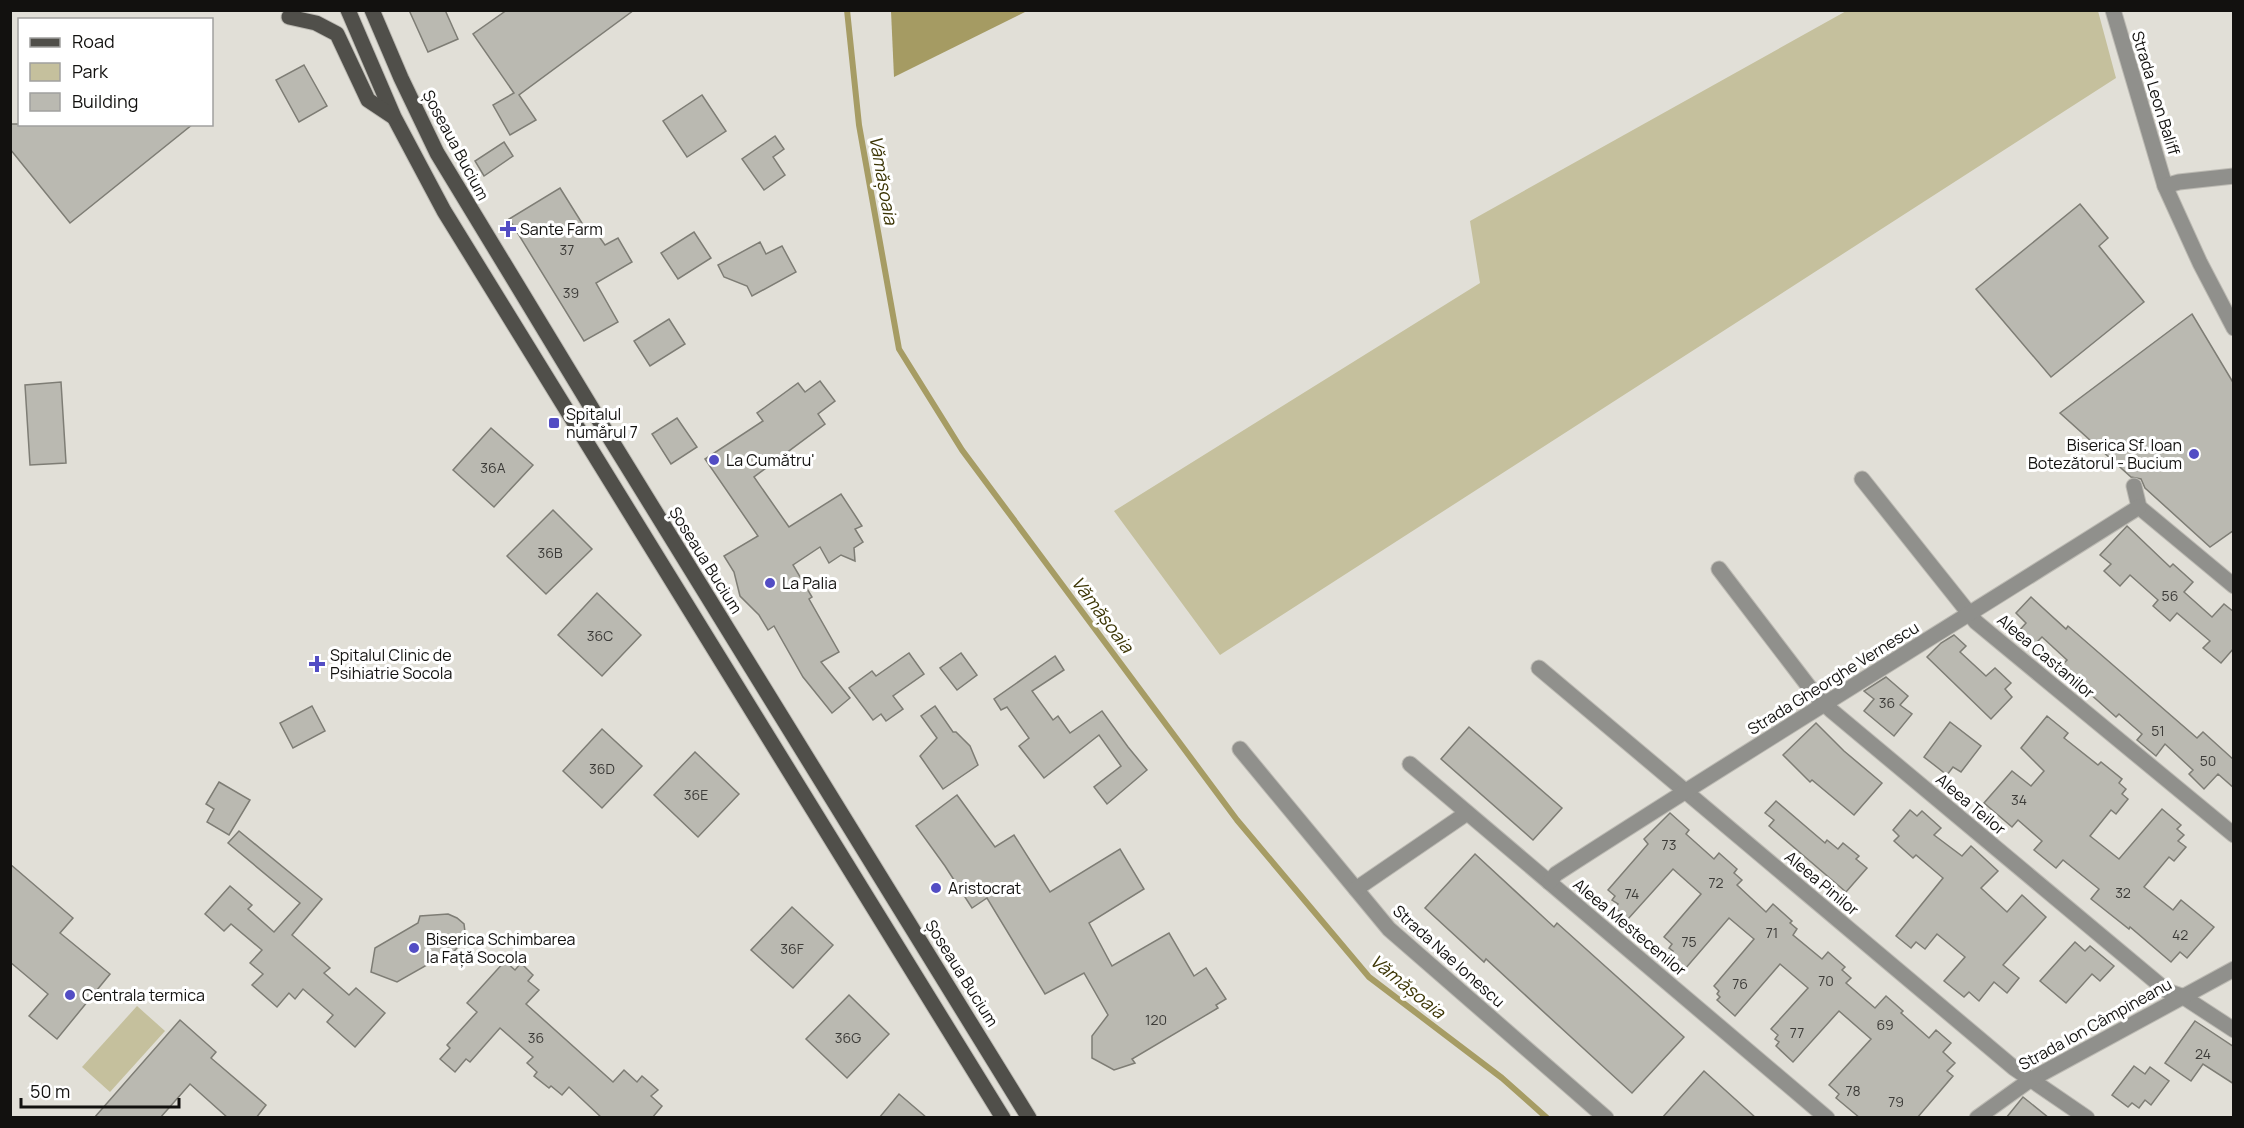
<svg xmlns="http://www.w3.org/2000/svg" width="2244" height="1128" viewBox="0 0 2244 1128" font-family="Manrope,sans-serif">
<rect width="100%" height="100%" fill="#e1dfd7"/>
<g fill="#c5c09d">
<path d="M1848 10 2098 11 2116 78 1220 655 1114 511 1480 283 1470 221Z"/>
<path d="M137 1006 165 1031 110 1092 82 1067Z"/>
</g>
<path fill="#a59b63" d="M891 11V10L1027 11 894 77Z"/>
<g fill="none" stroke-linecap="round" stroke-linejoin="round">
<path stroke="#a69c64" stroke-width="6" d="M847 10 859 125 899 349 962 450 1237 820 1369 977 1502 1078 1547 1118"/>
</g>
<g fill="#bab9b1" stroke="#7e7d75" stroke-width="1.5">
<path d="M409 10H445L458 39 428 52Z"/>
<path d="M507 10H634L519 95 536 120 510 135 493 105 514 93 473 34Z"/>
<path d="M304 65 327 106 299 122 276 80Z"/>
<path d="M702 95 726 131 687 157 663 121Z"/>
<path d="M10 124H193L70 223 10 149Z"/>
<path d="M775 136 784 149 773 157 785 175 764 190 742 159Z"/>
<path d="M504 142 513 156 484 176 475 161Z"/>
<path d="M560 188 590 236 596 232 605 245 618 238 632 262 596 283 618 322 584 341 509 219Z"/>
<path d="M2080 204 2108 238 2099 246 2144 302 2051 377 1976 289Z"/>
<path d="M694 232 711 258 678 279 661 253Z"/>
<path d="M760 242 766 254 782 246 796 272 752 296 747 286 724 277 718 265Z"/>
<path d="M2192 314 2234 384V530L2210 547 2145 488 2141 479 2131 477 2060 413Z"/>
<path d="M669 319 685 344 650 366 634 341Z"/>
<path d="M820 381 835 401 818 414 825 424 754 477 789 527 841 494 862 526 855 529 863 542 854 548 855 561 841 555 829 563 820 547 793 565 812 597 809 599 839 652 821 662 850 698 832 713 803 677 774 626 768 630 759 615 740 596 734 572 724 556 758 536 705 459 763 421 757 413 798 383 805 392Z"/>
<path d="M61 382 66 463 30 465 25 385Z"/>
<path d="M677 418 697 447 671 464 652 434Z"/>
<path d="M491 428 533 465 494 507 453 470Z"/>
<path d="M553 510 592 549 546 594 507 556Z"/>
<path d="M2127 526 2170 567 2173 564 2193 582 2184 592 2212 617 2224 604 2234 612V648L2221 663 2203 648 2210 641 2177 613 2170 621 2153 606 2158 600 2130 575 2120 586 2104 571 2111 564 2100 555Z"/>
<path d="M597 593 641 635 602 676 558 635Z"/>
<path d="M2031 597 2066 629 2068 626 2197 738 2203 732 2234 760V788L2218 774 2204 789 2189 774 2193 770 2165 744 2156 756 2137 740 2142 734 2119 714 2116 717 2060 667 2067 660 2042 637 2033 646 2018 632 2026 623 2016 613Z"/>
<path d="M1954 635 1966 646 1960 652 1986 676 1995 668 2011 683 2005 689 2012 697 1991 719 1927 657 1941 643Z"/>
<path d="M909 653 924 674 893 696 903 709 886 721 881 714 873 720 849 688 872 671 876 676Z"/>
<path d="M961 653 977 675 957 690 940 668Z"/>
<path d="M1055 656 1064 670 1032 691 1053 720 1058 716 1070 733 1102 711 1128 747 1147 770 1107 804 1094 787 1121 766 1099 735 1044 778 1019 746 1029 738 1007 707 1001 710 994 699Z"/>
<path d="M1886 677 1908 696 1900 705 1912 714 1894 736 1864 711 1874 699 1864 691Z"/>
<path d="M312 706 325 731 293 748 280 723Z"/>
<path d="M935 706 953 732H956L970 746 978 765 943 789 920 756 937 738 921 716Z"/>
<path d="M2047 716 2068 733 2064 738 2098 765 2101 762 2122 779 2119 783 2126 789 2122 794 2128 799 2116 814 2111 810 2090 836 2119 859 2162 809 2181 825 2177 829 2184 835 2178 841 2186 847 2174 861 2169 857 2144 887 2173 910 2181 900 2214 927 2187 958 2180 952 2171 962 2130 927 2129 929 2091 899 2099 889 2063 860 2056 868 2034 850 2042 841 2018 820 2012 827 1984 803 2012 771 2031 786 2044 771 2021 748Z"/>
<path d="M1950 722 1981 746 1961 772 1953 767 1947 775 1924 757Z"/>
<path d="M1816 723 1844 751 1882 783 1854 815 1812 780 1810 782 1783 755Z"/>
<path d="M1469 727 1562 808 1533 840 1441 759Z"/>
<path d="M602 729 642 766 602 808 563 771Z"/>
<path d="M695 752 739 794 698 837 654 795Z"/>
<path d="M219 782 250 800 229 835 207 822 214 809 206 804Z"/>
<path d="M957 795 995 847 1014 835 1050 892 1120 849 1144 889 1089 923 1112 966 1169 933 1194 976 1206 968 1226 999 1216 1005 1218 1008 1132 1059 1135 1063 1114 1070 1092 1058V1036L1108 1015 1084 973 1045 994 987 898 972 908 945 866 916 826Z"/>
<path d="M1776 801 1825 843 1827 840 1838 849 1843 843 1859 856 1856 859 1867 868 1846 892 1769 826 1774 820 1765 813Z"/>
<path d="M1910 810 1917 816 1922 811 1941 828 1934 835 1962 856 1971 846 1998 871 1981 888 2007 912 2022 895 2046 917 2003 965 2019 978 2007 993 1994 982 1979 1001 1969 992 1964 997 1944 981 1965 957 1937 934 1925 949 1916 942 1911 948 1896 936 1943 878 1916 855 1913 858 1894 841 1899 836 1893 830Z"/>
<path d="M1670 813 1689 830 1686 834 1714 859 1719 853 1737 869 1734 873 1742 880 1737 885 1766 912 1773 904 1792 921 1790 923 1797 929 1793 935 1822 959 1828 952 1845 967 1842 970 1851 978 1846 983 1875 1008 1886 996 1903 1011 1901 1013 1929 1038 1936 1030 1951 1043 1943 1052 1955 1063 1947 1071 1953 1076 1917 1118H1860L1836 1098 1839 1094 1829 1085 1871 1039 1839 1011 1793 1062 1776 1046 1779 1042 1775 1039 1778 1035 1771 1029 1808 988 1780 964 1735 1016 1717 1000 1720 997 1717 994 1719 991 1714 986 1754 939 1729 918 1685 969 1669 955 1673 951 1669 948 1672 944 1664 937 1701 894 1673 869 1628 919 1615 908 1618 904 1612 900 1615 896 1608 890 1648 844 1644 839Z"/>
<path d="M239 831 322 899 292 935 330 968 324 973 349 995 356 988 385 1013 355 1047 327 1022 333 1015 303 989 295 999 289 993 277 1007 252 985 263 974 250 963 262 950 231 924 224 931 205 914 230 886 252 905 248 909 274 932 300 903 228 843Z"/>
<path d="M1475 854 1554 927 1557 923 1684 1037 1632 1093 1486 959 1484 962 1425 908Z"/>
<path d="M10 864 73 918 60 933 110 974 57 1039 29 1016 48 994 10 962Z"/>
<path d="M792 907 833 945 793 988 751 950Z"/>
<path d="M448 914 457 918 464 924 465 932 464 940 449 957 444 959 439 958 397 982 371 972 375 948 418 923 420 916Z"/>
<path d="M2075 942 2085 951 2090 946 2114 966 2100 981 2092 974 2066 1003 2040 981Z"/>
<path d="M505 961 515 970 521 963 533 975 528 981 539 990 526 1004 613 1082 624 1070 637 1082 642 1076 658 1090 651 1096 662 1106 652 1118H602L569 1087 562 1095 551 1086 549 1088 534 1076 537 1072 527 1063 533 1057 500 1028 470 1062 466 1059 455 1072 440 1059 450 1048 447 1045 477 1012 467 1003Z"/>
<path d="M849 995 889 1034 847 1078 806 1039Z"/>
<path d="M180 1020 216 1052 211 1058 266 1105 256 1118H228L190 1084 160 1118H94Z"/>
<path d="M2195 1021 2234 1047V1084L2203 1064 2191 1081 2165 1063Z"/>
<path d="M2134 1066 2145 1074 2150 1067 2169 1081 2151 1105 2145 1100 2139 1108 2132 1103 2128 1107 2112 1095Z"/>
<path d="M1704 1071 1756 1118H1662Z"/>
<path d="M899 1094 927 1118H879Z"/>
<path d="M2023 1097 2049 1118H2006Z"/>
</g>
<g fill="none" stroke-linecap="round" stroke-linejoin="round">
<defs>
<g id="street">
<path d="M2113 10 2165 186 2200 263 2234 328"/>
<path d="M2165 186 2179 182 2234 176"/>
<path d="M1862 479 1976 622 2234 835"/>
<path d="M2134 486 2139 507 2234 586"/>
<path d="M1719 569 1816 696 1832 711 2167 991 2182 996 2234 1030"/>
<path d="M1539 668 2014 1068 2087 1118"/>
<path d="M1240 749 1389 929 1606 1118"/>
<path d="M1410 764 1827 1118"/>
<path d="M1549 882 1556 874C1749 749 1945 630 2139 507"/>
<path d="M1356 889 1467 813"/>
<path d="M1977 1118 2030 1080 2234 969"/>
</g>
<g id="primary">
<path d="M348 10 394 117 444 211 1003 1118"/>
<path d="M372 10 401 78 437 153 608 435 1029 1118"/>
<path d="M289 17 316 23 337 34 368 100 392 116"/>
</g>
</defs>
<use href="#street" stroke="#bcbab3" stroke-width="17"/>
<use href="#primary" stroke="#bcbab3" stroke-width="17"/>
<use href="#street" stroke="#90908c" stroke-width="15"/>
<use href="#primary" stroke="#504f4a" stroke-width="15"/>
</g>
<g fill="#534dc4" stroke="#fff" stroke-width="2">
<path d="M505 220h6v6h6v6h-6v6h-6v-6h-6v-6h6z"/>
<rect x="548" y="417" width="12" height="12" rx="3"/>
<circle cx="2194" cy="454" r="6"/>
<circle cx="714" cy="460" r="6"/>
<circle cx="770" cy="583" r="6"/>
<path d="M314 655h6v6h6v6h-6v6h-6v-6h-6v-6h6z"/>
<circle cx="936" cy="888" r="6"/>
<circle cx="414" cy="948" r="6"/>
<circle cx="70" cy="995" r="6"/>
</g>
<g text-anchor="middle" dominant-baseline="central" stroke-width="6" stroke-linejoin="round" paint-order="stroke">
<g font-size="14" fill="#3c3b38">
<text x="567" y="249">37</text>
<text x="571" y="292">39</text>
<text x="493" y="467">36A</text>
<text x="550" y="552">36B</text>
<text x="2170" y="595">56</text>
<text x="600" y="635">36C</text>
<text x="1887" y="702">36</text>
<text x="2158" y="730">51</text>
<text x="2208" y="760">50</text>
<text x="602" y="768">36D</text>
<text x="696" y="794">36E</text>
<text x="2019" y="799">34</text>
<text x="1669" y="844">73</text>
<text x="1716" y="882">72</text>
<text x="2123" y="892">32</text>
<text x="1632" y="893">74</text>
<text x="1772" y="932">71</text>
<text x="2180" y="934">42</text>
<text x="1689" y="941">75</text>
<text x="792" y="948">36F</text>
<text x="1826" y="980">70</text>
<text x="1740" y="983">76</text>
<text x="1156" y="1019">120</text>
<text x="1885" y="1024">69</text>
<text x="1797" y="1032">77</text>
<text x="536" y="1037">36</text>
<text x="848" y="1037">36G</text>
<text x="2203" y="1053">24</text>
<text x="1853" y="1090">78</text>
<text x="1896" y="1101">79</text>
</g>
<g font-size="16" fill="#12110f" stroke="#fff">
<text transform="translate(2156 93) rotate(73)">Strada Leon Baliff</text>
<text transform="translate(456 145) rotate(62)">Șoseaua Bucium</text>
<text transform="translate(706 560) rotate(58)">Șoseaua Bucium</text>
<text transform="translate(2046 656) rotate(40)">Aleea Castanilor</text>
<text transform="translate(1833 678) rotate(-32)">Strada Gheorghe Vernescu</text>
<text transform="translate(1971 804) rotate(40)">Aleea Teilor</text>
<text transform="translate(1822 883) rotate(40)">Aleea Pinilor</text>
<text transform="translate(1630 927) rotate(40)">Aleea Mestecenilor</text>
<text transform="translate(1449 956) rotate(42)">Strada Nae Ionescu</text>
<text transform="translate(962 973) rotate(58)">Șoseaua Bucium</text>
<text transform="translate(2095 1024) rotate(-29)">Strada Ion Câmpineanu</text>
</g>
<g font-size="16" fill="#12110f" stroke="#fff" text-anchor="start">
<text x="520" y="229">Sante Farm</text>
<text x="566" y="414">Spitalul<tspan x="566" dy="18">numărul 7</tspan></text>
<text x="2182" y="445" text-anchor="end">Biserica Sf. Ioan<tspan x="2182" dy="18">Botezătorul - Bucium</tspan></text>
<text x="726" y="460">La Cumătru'</text>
<text x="782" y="583">La Palia</text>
<text x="330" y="655">Spitalul Clinic de<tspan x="330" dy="18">Psihiatrie Socola</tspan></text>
<text x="948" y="888">Aristocrat</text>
<text x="426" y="939">Biserica Schimbarea<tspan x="426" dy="18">la Față Socola</tspan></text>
<text x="82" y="995">Centrala termica</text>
</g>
<g font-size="18" font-style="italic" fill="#3c3505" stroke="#fff">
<text transform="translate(884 180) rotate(80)">Vămășoaia</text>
<text transform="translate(1103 614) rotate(53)">Vămășoaia</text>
<text transform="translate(1408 986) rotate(39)">Vămășoaia</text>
</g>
</g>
<rect width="2244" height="1128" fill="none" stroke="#12110f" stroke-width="24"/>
<rect x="18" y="18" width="195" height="108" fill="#ffffff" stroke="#a0a09f" stroke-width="1.5"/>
<rect x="30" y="38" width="30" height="9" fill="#504f4a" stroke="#a0a09f" stroke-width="1.5"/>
<text x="72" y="48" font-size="18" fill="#12110f">Road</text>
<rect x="30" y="63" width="30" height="18" fill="#c5c09d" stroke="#a0a09f" stroke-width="1.5"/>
<text x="72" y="78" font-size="18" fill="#12110f">Park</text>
<rect x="30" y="93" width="30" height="18" fill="#bab9b1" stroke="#a0a09f" stroke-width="1.5"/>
<text x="72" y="108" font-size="18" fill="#12110f">Building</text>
<path d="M21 1098v9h158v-9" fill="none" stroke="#12110f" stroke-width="3"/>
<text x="30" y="1098" font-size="18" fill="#12110f" stroke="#ffffff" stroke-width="4.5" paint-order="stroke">50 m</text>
</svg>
